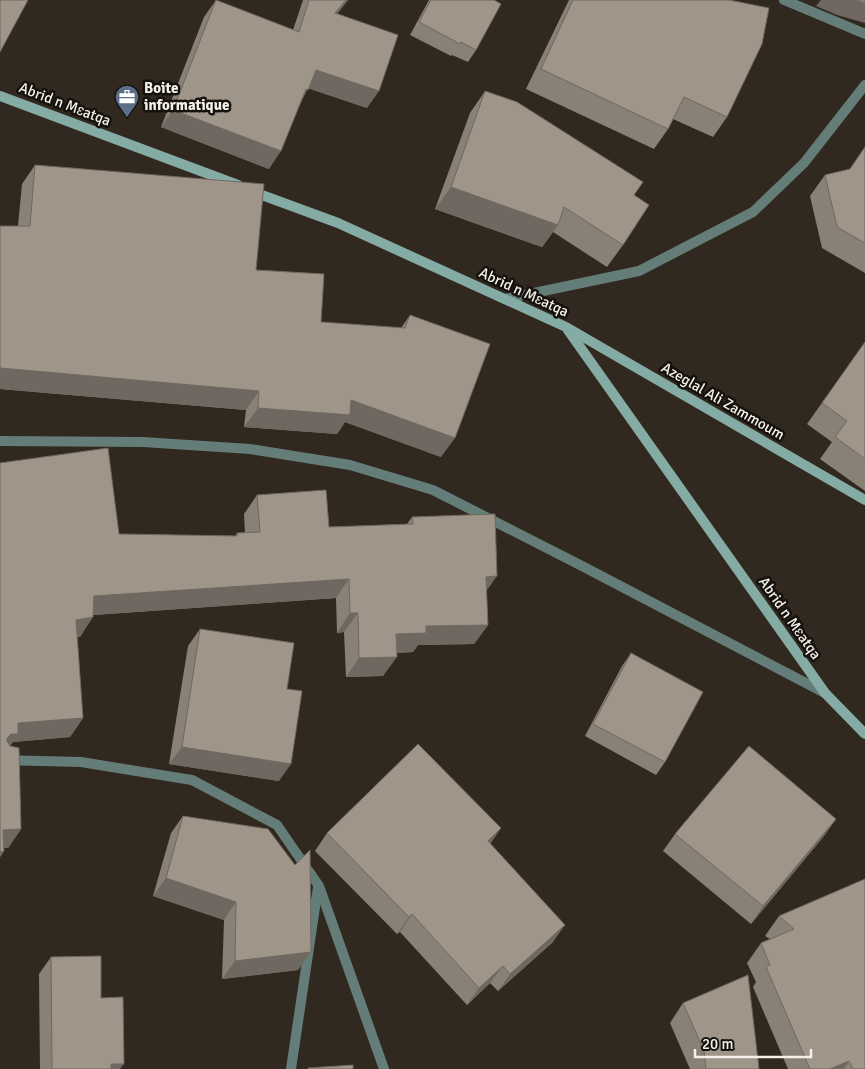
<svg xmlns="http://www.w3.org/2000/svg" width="865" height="1069" viewBox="0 0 865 1069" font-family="Signika,sans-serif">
<rect width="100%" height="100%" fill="#31281f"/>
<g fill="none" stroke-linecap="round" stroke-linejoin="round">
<g stroke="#647d78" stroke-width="10">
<path d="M784 0 865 34"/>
<path d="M505 299 639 271 753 212 804 163 865 85"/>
<path d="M0 441 143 442 250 449 350 465 433 490 584 567 825 693"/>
<path d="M0 760 81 762 192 780 277 825 319 886 384 1069"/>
<path d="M291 1069 318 887"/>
</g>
<g stroke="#84aca5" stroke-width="10">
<path d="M0 96 238 185"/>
<path d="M251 191 338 223 566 327 865 500"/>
<path d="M568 330 825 693 865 734"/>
</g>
</g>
<g fill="#898076">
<path d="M216 0 293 30 303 0H348L337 14 367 108 308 88 303 98 269 169 161 127 204 17Z"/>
<path d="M429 0H494L476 50 468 62 452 55 451 56 410 35Z"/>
<path d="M569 0H729L727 117 713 137 673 119 668 129 654 149 526 89Z"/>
<path d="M485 91 634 195 623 245 607 267 553 232 542 247 435 209 470 113Z"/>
<path d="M865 147V273L822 248 810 196 825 175 850 169Z"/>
<path d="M35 165 256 270 321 322 401 328 410 315 441 457 345 422 337 434 244 427 246 410 0 389V226H18L22 184Z"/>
<path d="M865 342V491L820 459 832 442 807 424Z"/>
<path d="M0 463 119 534 235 536 237 533H245L244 514 257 495 329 527 407 524 412 517 486 591 488 625 474 644 418 645 413 652 397 653 383 676 346 677 344 632 337 633 336 598 93 615 80 637H77L83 718 70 737 13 742 10 746 21 829 8 848H4V851L0 857Z"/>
<path d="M200 629 287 689 279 781 169 764 188 646Z"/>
<path d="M631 653 665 762 656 775 585 736 622 666Z"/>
<path d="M183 816 311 952 298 970 222 979 224 920 153 896 171 833Z"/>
<path d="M836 819 824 836 751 924 663 851 675 834Z"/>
<path d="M501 828 490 844 553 942 498 991 490 983 467 1005 400 932 397 934 315 851 327 833Z"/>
<path d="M865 879V1069H788L753 987 756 982 747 963 761 943 770 939 765 936 779 916Z"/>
<path d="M51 957 120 1069H40L39 974Z"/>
<path d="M683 1003 759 1069H690L670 1023Z"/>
</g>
<g fill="#6f6860">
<path d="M346 0H348L323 30 335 13Z"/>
<path d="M821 0H855L865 3V23L837 15 816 6Z"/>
<path d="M316 70 379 91 367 108 304 87Z"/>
<path d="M173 110 281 151 269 169 161 127Z"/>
<path d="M451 187 558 225 542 247 435 209Z"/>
<path d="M0 368 259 391 246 410 0 389Z"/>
<path d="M351 400 455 438 441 457 345 422 337 434 244 427 258 408Z"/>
<path d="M497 576 483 596 486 577Z"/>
<path d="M349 579 336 598 80 616 94 596Z"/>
<path d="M350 613H358L344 632 337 633Z"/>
<path d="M93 617 80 637 62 639 76 620Z"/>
<path d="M488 625 474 644 418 645 413 652 383 654 396 634 426 626Z"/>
<path d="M397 657 383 676 346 677 359 658Z"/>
<path d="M83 718 70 737 13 742 4 753 0 748 18 723Z"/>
<path d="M182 747 291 764 279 781 169 764Z"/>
<path d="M836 819 824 836 751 924 763 906Z"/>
<path d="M501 828 489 845 488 841Z"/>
<path d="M21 829 8 848H0L3 830Z"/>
<path d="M4 851 0 857V852Z"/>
<path d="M166 878 236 902 224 920 153 896Z"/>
<path d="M412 914 400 932 397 934 409 917Z"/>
<path d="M565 925 553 942 498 991 510 974Z"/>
<path d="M311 952 298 970 222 979 235 961Z"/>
<path d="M503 966 490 983 467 1005 479 988Z"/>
<path d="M849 1061 844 1069H830Z"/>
<path d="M111 1064H124L120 1069H108Z"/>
</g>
<g fill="#9f9589" stroke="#6f6860">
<path d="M0 0H28L0 52Z"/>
<path d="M216 0 299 32 309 0H346L335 13 398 35 379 91 316 70 308 90 306 89 281 151 173 110Z"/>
<path d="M431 0H494L501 4 476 50 461 42 460 44 419 22Z"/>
<path d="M573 0H729L769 8 762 44 727 117 684 97 668 129 541 69Z"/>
<path d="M855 0H865V3Z"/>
<path d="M485 91 517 102 643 182 634 195 649 205 623 245 564 207 558 225 451 187Z"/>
<path d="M865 147V243L837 227 825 175 850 169Z"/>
<path d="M35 165 264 184 256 270 324 274 321 322 405 328 410 315 490 344 455 438 351 400 350 415 258 408 259 391 0 368V226H30Z"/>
<path d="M865 342V459L835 437 847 421 822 403Z"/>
<path d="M108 448 119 534 237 536V533L260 532 257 495 326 490 329 527 413 524 412 517 495 514 497 576 486 577 488 625 426 626V633L396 634 397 657 359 658 358 613H350L349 579 94 596 93 617 76 620 83 718 18 723V734H11L7 738V741L10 746 19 748 21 829 3 830 4 851 0 852V463Z"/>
<path d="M200 629 294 643 287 689 302 691 291 764 182 747Z"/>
<path d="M631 653 703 692 665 762 593 724Z"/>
<path d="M418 744 501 828 488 841 565 925 510 974 503 966 479 988 412 914 409 917 327 833Z"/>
<path d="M749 746 836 819 763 906 675 834Z"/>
<path d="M183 816 268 829 295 865 310 850 311 952 235 961 236 902 166 878Z"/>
<path d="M865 879V1069H853L849 1061 830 1069H810L766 967 770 965 761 943 794 929 779 916Z"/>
<path d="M101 956V998L123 997 124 1064H111V1069H52L51 957Z"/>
<path d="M748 975 759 1069H706L704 1051 683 1003Z"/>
<path d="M353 1065V1069H308V1068Z"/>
</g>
<defs>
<symbol id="office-pin" viewBox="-11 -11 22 30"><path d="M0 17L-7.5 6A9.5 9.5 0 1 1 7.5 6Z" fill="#5c6f8a" stroke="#15120e"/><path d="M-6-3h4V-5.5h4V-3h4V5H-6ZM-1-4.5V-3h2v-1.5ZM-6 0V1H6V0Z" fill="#fff"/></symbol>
</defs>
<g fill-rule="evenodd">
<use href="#office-pin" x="113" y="83" width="28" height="38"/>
</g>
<g text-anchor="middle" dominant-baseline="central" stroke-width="5" stroke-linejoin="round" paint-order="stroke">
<g font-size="15" font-weight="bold" fill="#f6f0ea" stroke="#15120e" text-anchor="start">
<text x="144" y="88">Boite<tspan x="144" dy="17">informatique</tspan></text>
</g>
<g font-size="15" fill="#f6f0ea" stroke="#15120e">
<text transform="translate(65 104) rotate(21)">Abrid n Mɛatqa</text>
<text transform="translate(524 292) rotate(25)">Abrid n Mɛatqa</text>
<text transform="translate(723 401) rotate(30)">Azeglal Ali Zammoum</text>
<text transform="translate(790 618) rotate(55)">Abrid n Mɛatqa</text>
</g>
</g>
<path d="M695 1049v8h116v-8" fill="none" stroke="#f6f0ea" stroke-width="2.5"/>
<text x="702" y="1049" font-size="15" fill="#f6f0ea" stroke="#15120e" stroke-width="4" paint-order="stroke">20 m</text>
</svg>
